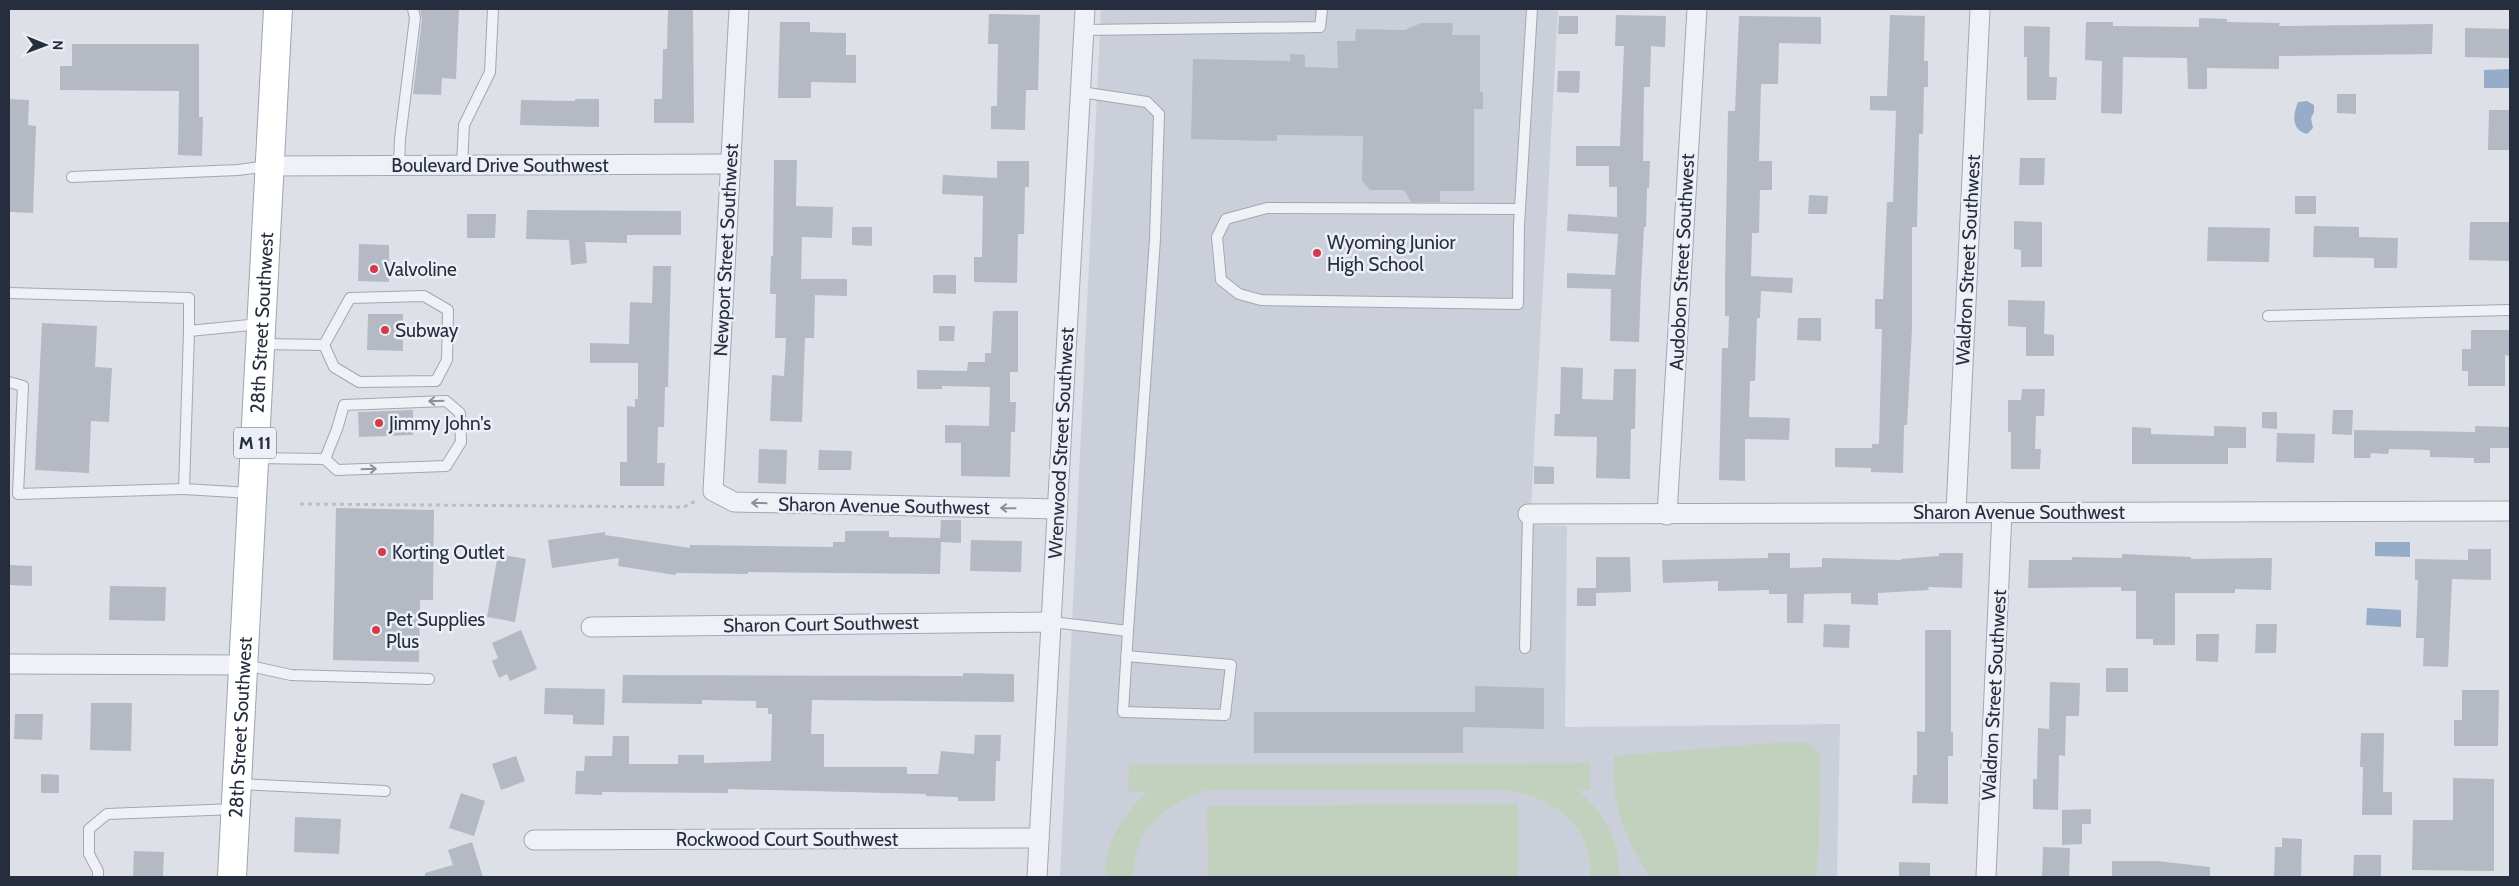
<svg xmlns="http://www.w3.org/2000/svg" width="2519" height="886" viewBox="0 0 2519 886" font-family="Cabin,sans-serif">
<rect width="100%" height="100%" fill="#dde0e7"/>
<path fill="#cbcfd9" d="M1101 9H1558L1530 525 1567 526 1565 727 1840 724 1837 877H1060Z"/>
<g fill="#c1d1be">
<path d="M1772 743H1808L1820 755 1819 845 1816 877H1650C1634 852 1620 826 1615 795 1613 783 1614 769 1614 756Z"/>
<path d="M1590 763V790H1578C1607 817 1618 838 1620 877H1590C1590 870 1591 861 1589 854 1579 814 1545 797 1508 790H1207C1164 805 1134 829 1133 877H1106C1102 844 1125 813 1147 792H1128L1129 765Z"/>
<path d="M1518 804V877H1208L1207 806Z"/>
</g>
<g fill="#96acc9">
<path d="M2510 69V88H2484V70Z"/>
<path d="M2307 101 2314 105V112L2311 118 2313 128 2307 134C2291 130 2293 114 2298 102Z"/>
<path d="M2375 542H2410V557L2375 556Z"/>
<path d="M2367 608 2401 610V627L2366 625Z"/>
</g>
<g fill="#b4b9c4">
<path d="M420 9H459L456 79 442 78 441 95 413 94 422 19Z"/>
<path d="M668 9H693L694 123H654V99H662L663 49H667Z"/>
<path d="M989 14 1040 15 1038 90H1026L1025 130 991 129V106H997L998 44H988Z"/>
<path d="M1616 15 1666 16 1665 47 1651 46 1650 87H1644L1643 161H1650L1649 188H1647L1646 227H1644L1641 283 1639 342 1610 341 1611 289 1567 288V273L1615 275 1618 234 1567 231 1568 214 1617 217V187H1609V166H1576V146H1620L1624 46H1615Z"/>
<path d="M1890 15 1925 16 1924 61H1928V87H1924L1923 134H1919L1917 227H1912V329L1907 425H1904L1903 473 1871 472V468L1835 467V448H1872V444H1879L1882 329H1875V299H1883L1887 202H1893L1896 111 1870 110V96H1887Z"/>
<path d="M1559 16H1578V34H1558Z"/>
<path d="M1739 16 1821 17V44L1779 43 1778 84H1761L1759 161H1772V190H1760L1759 233H1752L1751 276 1793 278 1792 293 1761 291 1760 318H1757L1755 381H1750L1749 417 1790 418 1789 440 1745 439V481L1719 480 1722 348H1728L1729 316H1725V283L1728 111H1735Z"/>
<path d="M2199 18 2227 19V22L2280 23 2279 26 2433 24 2432 54 2279 56V69L2207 68V89H2188L2187 58 2123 57 2122 114 2101 113 2102 61 2085 60 2086 22H2113V26L2199 27Z"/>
<path d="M780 22H810V32L846 33V55H856V83L811 82V98H778Z"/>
<path d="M1421 23H1453L1452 35H1480V92H1483V109H1474V191H1440V202H1411L1404 190H1370L1362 181 1363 136 1277 135V141L1191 139 1193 59 1290 61V54L1305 55V67L1338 68 1337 41H1355L1356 29 1405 30Z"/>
<path d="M2024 26 2050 27 2049 77H2057L2056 100H2027V57H2024Z"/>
<path d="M2465 28 2510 29V58L2465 57Z"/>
<path d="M72 44H199V117H203L202 156 178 155 179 91 60 90V66H72Z"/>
<path d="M1558 71H1580L1579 93 1557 92Z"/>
<path d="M2337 94H2356V114L2337 113Z"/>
<path d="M9 99 29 100 28 125 36 126 33 213 9 212Z"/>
<path d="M575 99H599V127L520 125 521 100 575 101Z"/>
<path d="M2489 110H2510V150H2488Z"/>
<path d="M2020 158H2045L2044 185H2019Z"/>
<path d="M774 160H797L796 206 833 207 832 238 802 237 801 279H847V296L815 295 814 338H805L802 422 770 421 772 375 784 376 786 338H775L776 294H770L771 256H773Z"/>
<path d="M997 161H1029V187H1025L1024 234H1018L1017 283 974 282V257H982L983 196 942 194 943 175 997 178Z"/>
<path d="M1809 195 1828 196 1827 214H1808Z"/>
<rect x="2295" y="196" width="21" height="18"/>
<path d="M527 210 681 211V235H627V243L585 242 587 263 571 265 569 240 526 239Z"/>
<path d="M467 214H496L495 238H467Z"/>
<path d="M2014 221 2042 222V267H2021V250L2014 249Z"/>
<path d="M2470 222H2510V261L2469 260Z"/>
<path d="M2314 226 2359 227V237L2398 238 2397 268H2374V258L2313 257Z"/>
<path d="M852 227H872V246L852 245Z"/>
<path d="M2208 227 2270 228 2269 262 2207 261Z"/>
<path d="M359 244 389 245V282L358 281Z"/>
<path d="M653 266H671L668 387H665L664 427H658L657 463H665L664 486H620V462H627V406L635 407V399H638V363H590V343L629 344 630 302 652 303Z"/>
<path d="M933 275H956V294L933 293Z"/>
<path d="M2008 300 2045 301 2044 334 2054 335V356H2026V327L2008 326Z"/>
<path d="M993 311H1018V372H1010V402H1016L1015 432H1011L1010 477 961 476V443H945V425L989 426 990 387 942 386V389H917V370L967 371 968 362H985V353H991Z"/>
<path d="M368 314H403V351L367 350Z"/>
<path d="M1798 318H1821V341L1797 340Z"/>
<path d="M42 323 97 326 95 367 112 368 109 422 91 421 89 473 35 470Z"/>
<path d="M939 326H955L954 341H939Z"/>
<path d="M2471 330H2510V356L2505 355V386H2468V371H2462V349H2471Z"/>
<path d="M1561 367 1583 368 1582 399 1613 400 1614 369H1636L1635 429H1631L1630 479 1596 478 1597 437 1554 436 1555 414H1560Z"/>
<path d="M2022 389H2045L2044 416H2036L2035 449H2041L2040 469H2011V432H2008V400H2021Z"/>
<path d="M413 410V435L359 437 358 412Z"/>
<path d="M2333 410H2353L2352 435 2332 434Z"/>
<path d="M2262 412H2277V429L2262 428Z"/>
<path d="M2214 426 2246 427V448H2228V464H2132V427L2151 428V434L2214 436Z"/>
<path d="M2475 426 2510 427V448H2490V463H2474V458L2430 457V450L2389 449 2388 454 2371 453 2370 458H2354V430L2475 432Z"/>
<path d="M2277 433 2315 434 2314 463 2276 462Z"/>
<path d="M759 449 787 450 786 484 758 483Z"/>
<path d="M819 450 852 451 851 470H818Z"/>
<path d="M1534 466 1554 467V484H1534Z"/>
<path d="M336 508 434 510 433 600H420L419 662 333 660Z"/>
<path d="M941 520H961V543L941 542 940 574 748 572V574L676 573 675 575 618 566 619 558 552 568 548 540 605 532V535L690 548V545L833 547V542H845V531H889V537L940 538Z"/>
<path d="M971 540 1022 541 1021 572 970 571Z"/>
<path d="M2468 549H2491V580L2452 579 2448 667 2423 666 2424 638H2416L2418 580H2415V559L2468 560Z"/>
<path d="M1768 553H1790V568L1822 567V558L1901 560V559L1939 556V553H1963L1962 588 1928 587 1929 590 1878 593V605L1851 604V593L1804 594 1803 623H1787V594H1769V590L1718 591V581L1663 583 1662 560 1768 558Z"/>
<path d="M498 554 526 559 515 622 487 617Z"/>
<path d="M2122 554 2191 557V559L2272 558 2271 590 2235 589V593H2175V645H2153V639H2136V591H2121V587L2028 588 2029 560H2072V557L2122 558Z"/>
<path d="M1596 557H1630L1631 592 1596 593Z"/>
<path d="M9 565 32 566V586L9 585Z"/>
<path d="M110 586 166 587 165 621 109 620Z"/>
<rect x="1577" y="588" width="19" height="18"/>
<path d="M1824 624 1850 625 1849 648 1823 647Z"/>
<path d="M2256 624H2277L2276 653H2255Z"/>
<path d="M521 630 537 669 510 681 507 674 499 678 492 661 498 658 492 643Z"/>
<path d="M1925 630H1951V732H1953V756H1948V804L1912 803 1913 775H1917V731L1925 732Z"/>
<path d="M2196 634H2219L2218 662 2196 661Z"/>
<rect x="2106" y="668" width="22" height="24"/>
<path d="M963 673 1014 674V702L812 700 811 734H824V767H907V774H938L941 751 974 754 975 735H1001L1000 761H996L995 801H958V797L926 796V794L728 789V793L602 792V795L575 794 576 771H584L585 756H612L613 736H629V764H678V755H704V763L771 761 772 714H768V708H756V701L702 700V704L622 703 623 675 963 676Z"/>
<path d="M2050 682 2080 683 2079 716H2066L2065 756 2059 755 2058 810 2033 809V779H2037L2038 728 2049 729Z"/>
<path d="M1475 686 1544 688V729L1463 727V753H1254V712H1475Z"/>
<path d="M545 688 605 689 604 725 573 724V715L544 714Z"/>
<path d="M2462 690H2499L2498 746H2454V720H2462Z"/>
<path d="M91 703H132L131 751 90 750Z"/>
<path d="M15 714H43L42 740 14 739Z"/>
<path d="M2361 733H2384L2383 792H2392V815H2362L2363 767H2360Z"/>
<path d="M516 756 525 781 501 790 492 764Z"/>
<path d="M41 774 59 775V793H41Z"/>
<path d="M2453 778 2494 779V871L2412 870 2413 820H2453Z"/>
<path d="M461 793 485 801 474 836 449 828Z"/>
<path d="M2091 809V824H2082V844L2062 845V810Z"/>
<path d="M295 817 341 819 339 854 294 852Z"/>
<path d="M2282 838 2302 839 2301 877H2274L2275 847H2282Z"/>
<path d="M472 842 483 877H425V873L453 865 448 850Z"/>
<path d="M2043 847 2070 848 2069 877H2042Z"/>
<path d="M134 851 164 852 163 877H133Z"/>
<path d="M2354 855H2381V877H2353Z"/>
<path d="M2112 861H2157L2210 867V877H2112Z"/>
<path d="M1899 862 1930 863V877H1899Z"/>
</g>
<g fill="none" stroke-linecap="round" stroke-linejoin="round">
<defs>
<g id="lane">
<path d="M1084 30 1320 27 1322 9"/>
<path d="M462 165 464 125 490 72 493 9"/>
<path d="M399 166 400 139 415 18 413 9"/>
<path d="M72 177 238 170 268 166"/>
<path d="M1520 209 1267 208 1226 219 1217 237 1221 280 1239 294 1261 300 1518 304 1519 225 1532 9"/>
<path d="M9 293 189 298V331"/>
<path d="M424 296 448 310 447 360 436 381 359 382 334 367 324 345 350 298Z"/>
<path d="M2268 316 2510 310"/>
<path d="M261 344 324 345"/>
<path d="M9 382 23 386 18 494 184 489"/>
<path d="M255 458 325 459 337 470 446 466 461 442 460 413 446 401 344 405 337 429 325 459"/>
<path d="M251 493 184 489 189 331 260 324"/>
<path d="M1052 622 1128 631 1155 239 1159 114 1147 102 1081 92"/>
<path d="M1525 648 1528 514"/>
<path d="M1126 656 1231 665 1225 715 1123 712 1128 631"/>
<path d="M245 665 291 675 429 679"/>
<path d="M238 784 385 791"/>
<path d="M98 877V871L89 854V829L107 814 235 809"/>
</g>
<g id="street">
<path d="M739 9 713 491 734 502 1057 509"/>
<path d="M269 166 731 164"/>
<path d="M1956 511 1980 9"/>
<path d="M1528 514 2510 511"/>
<path d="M1667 515 1697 9"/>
<path d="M591 627 1052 622"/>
<path d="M9 664 244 665"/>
<path d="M534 840 1039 838"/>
<path d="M1037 877 1085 9"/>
<path d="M1986 877 2002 512"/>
</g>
<g id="primary">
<path id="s1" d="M232 877 278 9"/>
</g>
</defs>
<use href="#lane" stroke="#a2a7b1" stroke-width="12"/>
<use href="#street" stroke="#a2a7b1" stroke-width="21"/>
<use href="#primary" stroke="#9ca4b3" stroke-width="30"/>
<path stroke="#bbbec6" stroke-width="3" stroke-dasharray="4 4" stroke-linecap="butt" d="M300 504 684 507 698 500"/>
<use href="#lane" stroke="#eff1f6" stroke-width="10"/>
<use href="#street" stroke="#eff1f6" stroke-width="19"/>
<use href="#primary" stroke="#fff" stroke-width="28"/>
</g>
<defs><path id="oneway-shaft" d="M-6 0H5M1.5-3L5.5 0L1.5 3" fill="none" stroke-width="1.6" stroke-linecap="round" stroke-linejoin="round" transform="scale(1.25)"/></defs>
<g stroke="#8a8f9a">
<use href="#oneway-shaft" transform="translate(436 401) rotate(178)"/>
<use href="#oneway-shaft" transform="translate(369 469) rotate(-2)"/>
<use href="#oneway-shaft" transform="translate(759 503) rotate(-179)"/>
<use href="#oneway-shaft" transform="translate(1008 508) rotate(-179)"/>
</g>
<g fill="#d23c4a" stroke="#eceff5" stroke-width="2">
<circle cx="1317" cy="253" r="5"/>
<circle cx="374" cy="269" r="5"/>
<circle cx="385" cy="330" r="5"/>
<circle cx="379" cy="423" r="5"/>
<circle cx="382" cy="552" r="5"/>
<circle cx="376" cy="630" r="5"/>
</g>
<g text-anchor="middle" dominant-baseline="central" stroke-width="5" stroke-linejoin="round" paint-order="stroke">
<rect fill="#eceff5" stroke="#616775" stroke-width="1" x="234" y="427.5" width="42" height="31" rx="4"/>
<g font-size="18" font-weight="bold" fill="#262d3e">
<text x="255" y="443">M 11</text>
</g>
<g font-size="19" fill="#262d3e" stroke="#eceff5">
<text x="500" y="165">Boulevard Drive Southwest</text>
<text transform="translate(726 250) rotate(-87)">Newport Street Southwest</text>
<text transform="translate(1968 260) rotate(-87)">Waldron Street Southwest</text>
<text transform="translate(1682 262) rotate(-87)">Audobon Street Southwest</text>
<text stroke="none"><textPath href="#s1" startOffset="555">28th Street Southwest</textPath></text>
<text transform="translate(1061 443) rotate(-87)">Wrenwood Street Southwest</text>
<text transform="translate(884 506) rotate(1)">Sharon Avenue Southwest</text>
<text x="2019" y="512">Sharon Avenue Southwest</text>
<text transform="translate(821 624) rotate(-1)">Sharon Court Southwest</text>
<text transform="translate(1994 695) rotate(-87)">Waldron Street Southwest</text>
<text stroke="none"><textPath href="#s1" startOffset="150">28th Street Southwest</textPath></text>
<text x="787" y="839">Rockwood Court Southwest</text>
</g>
<g font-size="19" fill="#262d3e" stroke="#eceff5" text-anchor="start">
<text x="1327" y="242">Wyoming Junior<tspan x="1327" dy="22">High School</tspan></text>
<text x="384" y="269">Valvoline</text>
<text x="395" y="330">Subway</text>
<text x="389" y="423">Jimmy John's</text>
<text x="392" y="552">Korting Outlet</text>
<text x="386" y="619">Pet Supplies<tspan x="386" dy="22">Plus</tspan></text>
</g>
</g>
<rect width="2519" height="886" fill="none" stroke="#262d3e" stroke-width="20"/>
<g transform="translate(45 45) rotate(91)" stroke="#eceff5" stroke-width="4" paint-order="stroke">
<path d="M0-4L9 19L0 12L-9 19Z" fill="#262d3e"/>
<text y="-8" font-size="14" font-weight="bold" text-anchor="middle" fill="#262d3e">N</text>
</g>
</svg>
